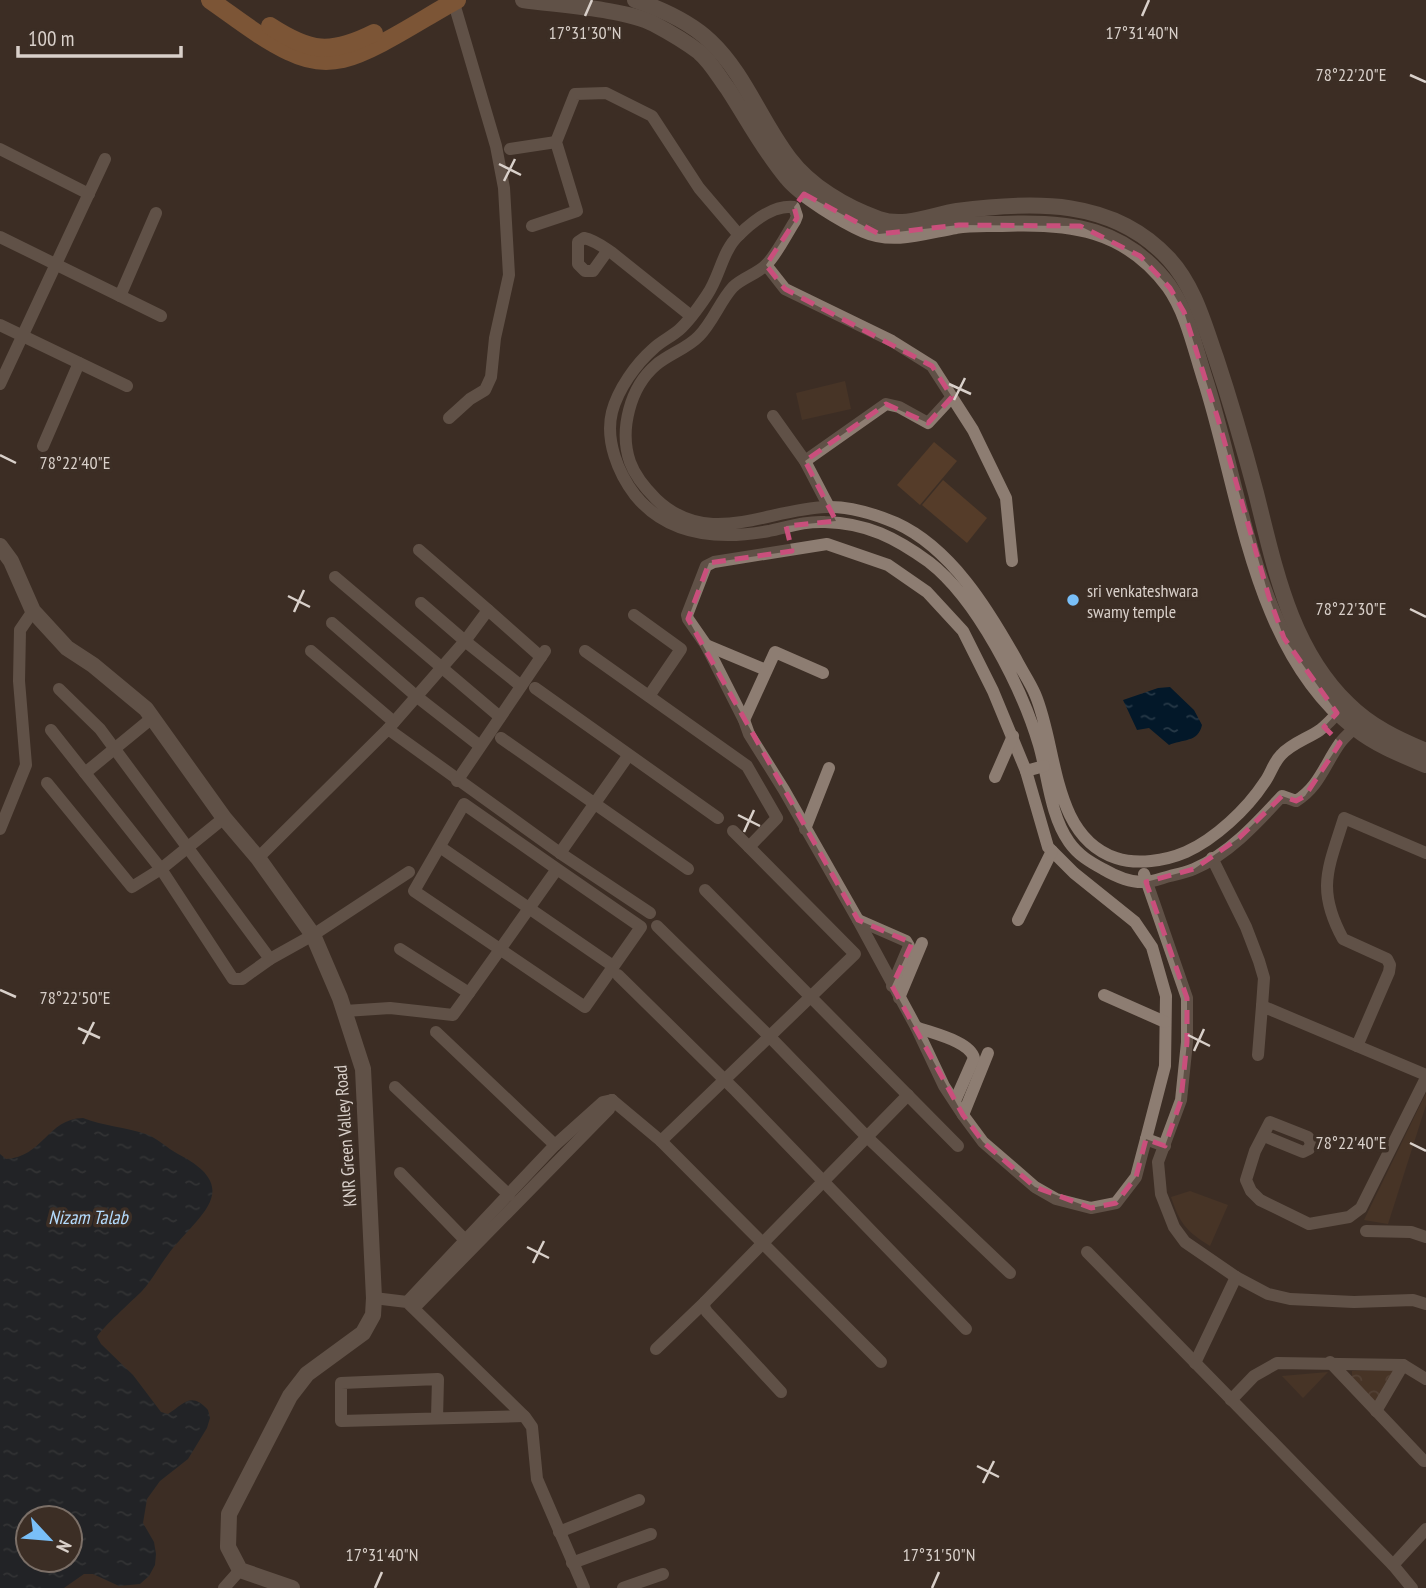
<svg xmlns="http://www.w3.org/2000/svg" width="1426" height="1588" viewBox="0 0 1426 1588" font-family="'PT Sans Narrow',sans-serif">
<defs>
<pattern id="park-crowns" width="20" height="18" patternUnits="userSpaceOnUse" patternTransform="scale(1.75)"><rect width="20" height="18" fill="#553c29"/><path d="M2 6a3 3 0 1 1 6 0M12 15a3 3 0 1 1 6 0" fill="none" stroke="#6d5747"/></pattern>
<pattern id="water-ripples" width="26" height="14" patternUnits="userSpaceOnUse" patternTransform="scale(1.75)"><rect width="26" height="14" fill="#031829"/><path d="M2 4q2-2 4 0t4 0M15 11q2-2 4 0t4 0" fill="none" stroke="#273947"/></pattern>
</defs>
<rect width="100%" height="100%" fill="#3c2e25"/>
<g fill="#553c29">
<path d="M845 381 851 409 802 420 796 393Z"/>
<path d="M934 442 957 461 920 505 897 485Z"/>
<path d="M943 480 987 518 967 543 922 505Z"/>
<path d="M1426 1093V1105L1388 1224 1364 1220Z"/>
<path d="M1190 1191 1228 1205 1210 1246C1186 1231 1180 1224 1171 1197Z"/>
<path d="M1328 1372 1303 1398 1282 1376Z"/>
</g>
<path fill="url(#park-crowns)" d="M1391 1370 1396 1372 1378 1401H1374L1352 1377V1371Z"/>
<g fill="url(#water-ripples)" fill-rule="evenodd">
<path d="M1170 687 1194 710 1202 725C1198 743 1182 739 1169 745L1149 728 1137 730 1123 700 1158 688Z"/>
<path d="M83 1118C104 1126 125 1127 146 1134 157 1138 167 1148 178 1154 248 1190 194 1218 167 1256 158 1268 152 1280 142 1291 133 1300 101 1329 97 1337L101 1344 133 1375 161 1412 168 1414C184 1404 191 1391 208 1410L210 1418 207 1428 188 1459 160 1481 147 1499 143 1523 154 1542 156 1554 155 1565 149 1576 140 1584 119 1586 93 1574H84L64 1588H0V1154L6 1159C43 1157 47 1119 83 1118ZM70 1518V1560H28V1518Z"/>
</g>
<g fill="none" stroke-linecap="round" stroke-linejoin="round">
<g stroke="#8d7d72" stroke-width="12">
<path d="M0 149 89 194"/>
<path d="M510 149 556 142"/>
<path d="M532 226 577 211 556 142 575 94 606 93 652 116 699 188 739 235"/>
<path d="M0 237 161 316"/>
<path d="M608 250 593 271H585L578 264V242L584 238C594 240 602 246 611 252L691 316"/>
<path d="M766 265 785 289 892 341 932 366 973 430 1006 498 1012 561"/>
<path d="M120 296 156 213"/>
<path d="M0 325 127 386"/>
<path d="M0 384 105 159"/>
<path d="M773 416 805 461 829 507"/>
<path d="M449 418 470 399 485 390 491 377 495 338 509 275 504 188 496 146 453 0"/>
<path d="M43 446 79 363"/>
<path d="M805 461 886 404 899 407 928 423 952 397"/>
<path d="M335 577 500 717"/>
<path d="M421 603 465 641 521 686"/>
<path d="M488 610 541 657"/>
<path d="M634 615 681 649 649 696"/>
<path d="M332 623 416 696 480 746"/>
<path d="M706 645 766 670"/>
<path d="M311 651 394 722"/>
<path d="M585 651 747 766 777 818 749 847 733 831"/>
<path d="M535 688 718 818"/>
<path d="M59 689 100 729 270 959"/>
<path d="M1343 707C1336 715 1328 724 1320 730 1307 739 1292 743 1281 755 1273 763 1271 774 1264 783 1247 809 1215 839 1186 852 1165 861 1137 865 1116 858 1051 836 1058 747 1035 694 1030 682 1022 671 1016 659 988 609 951 548 896 523 875 514 849 506 826 507 767 509 708 549 656 499 645 488 635 476 630 462 619 430 630 387 656 365 669 354 688 348 699 336 713 322 720 301 733 287 742 278 757 274 766 265 777 254 786 235 795 221L797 216 794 207C774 205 753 221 739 235 722 251 720 276 707 295 699 307 689 321 679 330 671 337 661 341 653 349 636 364 618 389 612 412 605 440 618 473 635 495 668 536 720 540 769 531 788 527 805 521 825 522 867 523 896 538 929 562 977 599 1022 688 1039 745 1048 776 1050 815 1069 842 1078 855 1090 862 1103 869 1115 876 1131 883 1145 882 1153 882 1162 878 1170 876 1178 874 1187 872 1194 869 1229 854 1257 823 1282 796L1296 801C1319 787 1325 764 1340 743 1345 736 1353 730 1360 723"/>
<path d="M744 720 775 652 823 673"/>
<path d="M388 729 465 641 488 610 419 550"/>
<path d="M501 738 688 869"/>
<path d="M1044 766 1026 771 993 691 963 631 927 592 888 565 827 544 714 562 706 566 687 615 688 619 706 645 744 720 749 734 784 790 858 920 916 1027 944 1086 963 1115 983 1142 1035 1187 1056 1199 1091 1208 1116 1203 1136 1177 1146 1139 1165 1146"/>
<path d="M1026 771 1048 847 1074 873 1135 922 1152 947 1166 996 1165 1066 1146 1139"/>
<path d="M85 773 152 718"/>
<path d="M995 777 1013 736"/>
<path d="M457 781 545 651"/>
<path d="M47 783 132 887 161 869 51 730"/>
<path d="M224 818 161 869 233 979H242L270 959 313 935 409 872"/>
<path d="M0 829 26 765 19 681 20 630 33 611"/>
<path d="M805 829 829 768"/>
<path d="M440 847 613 966"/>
<path d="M560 853 628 756"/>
<path d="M258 858 388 729 560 853 650 913"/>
<path d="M1212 858 1246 927 1259 961 1264 978 1262 1006"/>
<path d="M1144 874 1187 998V1042L1181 1100 1158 1162 1161 1194 1174 1227 1185 1242 1236 1277 1268 1294 1290 1299 1354 1302 1413 1300 1426 1304"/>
<path d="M705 890 958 1146"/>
<path d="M858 920 906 941 909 946 892 986"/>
<path d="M1018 920 1052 851"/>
<path d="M657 926 769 1036 867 1137 1010 1273"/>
<path d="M400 949 469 993"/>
<path d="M618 975 736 1091 966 1329"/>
<path d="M1104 995 1165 1022"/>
<path d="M899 998 922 943"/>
<path d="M345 1011 390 1008 453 1015C488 967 522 918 557 869L641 927 585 1007 414 891 464 804 557 869"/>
<path d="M916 1027C931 1033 970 1041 974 1058L955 1101"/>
<path d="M436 1032 555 1145"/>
<path d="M1357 1046 1389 972 1390 965 1387 959 1343 939C1316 889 1328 869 1344 818L1426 853"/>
<path d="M1258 1055 1262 1006 1426 1075"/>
<path d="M395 1087 509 1195"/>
<path d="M612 1100 661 1141 881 1362"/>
<path d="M963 1115 988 1053"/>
<path d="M1264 1136 1303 1152 1309 1149 1311 1143 1308 1137 1270 1122 1255 1151 1246 1180 1251 1191 1260 1200 1309 1224 1349 1217 1361 1208 1426 1078"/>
<path d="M661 1141 855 954 749 847"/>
<path d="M400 1173 466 1241"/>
<path d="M1366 1231 1411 1232 1426 1237"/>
<path d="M1087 1252 1393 1565 1412 1588"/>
<path d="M374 1298 407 1302 525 1417 532 1427 537 1479 584 1588"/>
<path d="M407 1302 555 1145 603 1102 612 1100"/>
<path d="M414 1308 609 1109 612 1100"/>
<path d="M656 1349 705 1302"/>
<path d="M1330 1362 1424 1461"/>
<path d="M1195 1363 1236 1277"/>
<path d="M781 1392 707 1312 704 1307 705 1302 908 1095"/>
<path d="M1231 1400 1254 1376 1277 1363 1403 1365 1426 1379"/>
<path d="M1376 1411 1403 1365"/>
<path d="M437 1418 438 1379 341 1383V1421L524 1416"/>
<path d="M559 1532 639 1500"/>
<path d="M572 1563 651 1534"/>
<path d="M1393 1565 1426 1529"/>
<path d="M224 1588 240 1570"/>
<path d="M623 1588 663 1574"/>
</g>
<g stroke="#8d7d72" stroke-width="16">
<path d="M523 0C557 5 627 9 654 24 669 32 686 42 699 52 711 62 719 77 728 89 747 118 764 151 787 178 800 195 844 221 864 230 893 243 926 231 956 226 971 223 987 224 1002 224 1070 221 1126 228 1169 286 1188 313 1195 348 1205 379 1242 494 1254 648 1355 728 1376 745 1402 755 1426 765"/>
<path d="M635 0C661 9 690 22 710 41 745 74 760 120 789 158 810 186 845 207 879 219 904 228 932 215 957 211 1033 201 1113 198 1169 259 1194 286 1204 324 1216 358 1231 403 1244 448 1256 493 1275 568 1290 648 1348 704 1370 726 1397 739 1426 751"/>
<path d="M0 546 11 561 33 611 67 648 93 665 146 709 224 818 258 858 313 935 340 998 363 1069 374 1298 373 1315 363 1333 307 1374 290 1396 229 1514 228 1547 240 1570 292 1588"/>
</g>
<g stroke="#c9854c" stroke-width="18">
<path d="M210 0C236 18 262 39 290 52 306 60 325 63 343 59 376 51 425 17 457 0"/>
<path d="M270 26C310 52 330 55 374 33"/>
</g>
</g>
<path d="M0 0H1426V1588H0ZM804 194 879 234 959 225 1080 226 1140 256 1170 288 1184 312 1218 419 1269 597 1284 638 1337 713 1324 727 1340 743 1305 796 1296 801 1282 796 1239 838 1194 869 1146 882 1187 998V1042L1181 1100 1165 1146 1146 1139 1136 1177 1116 1203 1091 1208 1035 1187 983 1142 963 1115 892 986 912 943 858 920 688 619 709 563 792 551 786 526 836 521 805 461 886 404 928 423 952 397 932 366 785 289 766 265 797 218 794 207Z" fill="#3c2e25" fill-opacity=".55" fill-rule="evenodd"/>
<path fill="none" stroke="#c94f7c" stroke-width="5" stroke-dasharray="14 9" stroke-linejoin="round" d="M804 194 879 234 959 225 1080 226 1140 256 1170 288 1184 312 1218 419 1269 597 1284 638 1337 713 1324 727 1340 743 1305 796 1296 801 1282 796 1239 838 1194 869 1146 882 1187 998V1042L1181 1100 1165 1146 1146 1139 1136 1177 1116 1203 1091 1208 1035 1187 983 1142 963 1115 892 986 912 943 858 920 688 619 709 563 792 551 786 526 836 521 805 461 886 404 928 423 952 397 932 366 785 289 766 265 797 218 794 207Z"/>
<path fill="none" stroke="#d9d0ca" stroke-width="2.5" d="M585 16 592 0M1142 16 1149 0M1410 75 1426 82M499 164 521 175M504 181 515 159M949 384 971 394M954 400 965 378M0 455 16 463M288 596 310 607M1410 609 1426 617M294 612 304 590M738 815 760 826M744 832 754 810M0 990 16 997M78 1028 100 1038M1188 1035 1210 1046M83 1044 94 1022M1194 1051 1204 1029M1410 1143 1426 1151M527 1247 549 1258M533 1263 544 1241M977 1466 999 1477M983 1483 994 1461M375 1588 382 1572M932 1588 939 1572"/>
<circle fill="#79bff8" stroke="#3c2e25" stroke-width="2.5" cx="1073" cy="600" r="7"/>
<g text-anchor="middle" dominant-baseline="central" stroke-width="7" stroke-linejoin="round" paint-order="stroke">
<g font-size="18" fill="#d9d0ca" stroke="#3c2e25" text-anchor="start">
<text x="1087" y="590">sri venkateshwara<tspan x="1087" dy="21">swamy temple</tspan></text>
</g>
<g font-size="18" fill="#d9d0ca" stroke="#3c2e25">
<text transform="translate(345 1136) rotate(-94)">KNR Green Valley Road</text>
</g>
<g font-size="19" font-style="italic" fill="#b4dbfd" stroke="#3c2e25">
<text x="88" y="1217">Nizam Talab</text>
</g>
</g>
<g font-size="18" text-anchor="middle" fill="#d9d0ca" stroke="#3c2e25" stroke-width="7" stroke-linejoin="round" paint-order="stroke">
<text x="585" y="39">17°31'30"N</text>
<text x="1142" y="39">17°31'40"N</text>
<text x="1351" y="81">78°22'20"E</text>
<text x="75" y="469">78°22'40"E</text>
<text x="1351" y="615">78°22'30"E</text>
<text x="75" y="1004">78°22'50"E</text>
<text x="1351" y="1149">78°22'40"E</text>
<text x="382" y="1561">17°31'40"N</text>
<text x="939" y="1561">17°31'50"N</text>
</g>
<g transform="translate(49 1539) rotate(116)"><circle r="33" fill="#3c2e25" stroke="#7b6f67" stroke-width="2"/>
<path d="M0-5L12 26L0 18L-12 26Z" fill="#79bff8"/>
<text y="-10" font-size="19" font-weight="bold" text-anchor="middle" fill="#d9d0ca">N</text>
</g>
<path d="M18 46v10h163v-10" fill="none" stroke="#d9d0ca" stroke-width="3.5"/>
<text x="28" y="46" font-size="21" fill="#d9d0ca" stroke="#3c2e25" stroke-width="5" paint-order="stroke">100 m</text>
</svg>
